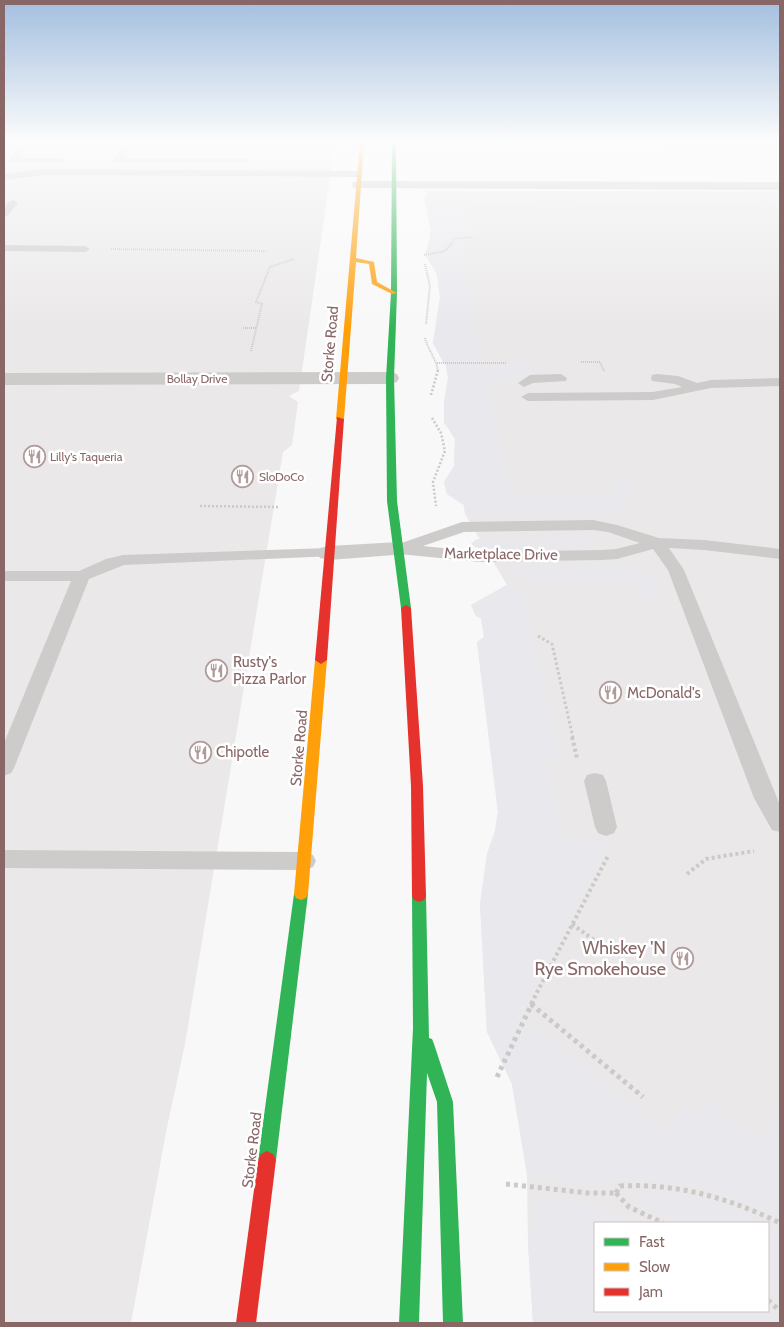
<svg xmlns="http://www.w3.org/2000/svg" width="784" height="1327" viewBox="0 0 784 1327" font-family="Cabin,sans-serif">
<rect width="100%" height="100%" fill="#f8f8f9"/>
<g fill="#eae8e9" fill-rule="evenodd">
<path d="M4 143H335L299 391 289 396 298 402 292 445 283 452 185 1044 166 1132 131 1323H4Z"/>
<path d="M425 191H780V1323H533L528 1244 527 1175 512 1084 487 1032 480 905 487 854 495 831 498 812 477 642 484 637 481 618 476 616 471 605 507 585 465 514 464 505 447 494 444 482 454 466 455 439 444 422V403L448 378 446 366 433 343 440 297 437 274 425 254 430 239 431 231 424 198 428 194ZM595 1223H768V1311H595Z"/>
</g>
<g fill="#e9e8ed">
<path d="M665 143 776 145 780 147H667Z"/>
<path d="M425 191 531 192 541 195 546 208H538L537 204 467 205 474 235 450 238 439 252 425 254 430 239 431 231 424 198 428 194Z"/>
<path d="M588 191H780V202L575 204 571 196 578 192Z"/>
<path d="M459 240 481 361 443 362 433 343 440 297 437 274 426 256 443 254 451 250Z"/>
<path d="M528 364 539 375H529L508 380 487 381 510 494H615L612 483 622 482 629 485 632 493C629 507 617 510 605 513L465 514 464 505 447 494 444 482 454 466 455 439 444 422V403L448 378 446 366Z"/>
<path d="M586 538 593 541 592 545 588 547 478 548 473 546 471 543 477 539Z"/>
<path d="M615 566C630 567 665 577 661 597L654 600H648L642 582 531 583 514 573 512 569Z"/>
<path d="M507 585 522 591 560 761 547 762 562 840H601L605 852 518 1014 662 1132 685 1107 696 1117 708 1103 757 1142 780 1110V1217L729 1196 694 1185 652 1180H614L577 1183 527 1175 512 1084 487 1032 480 905 487 854 495 831 498 812 477 642 484 637 481 618 476 616 471 605Z"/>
<path d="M637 1191C689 1191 736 1205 780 1230V1298L768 1288V1223H678L665 1215 631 1201Z"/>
<path d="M538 1196C574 1199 606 1208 640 1223H595V1311H765L778 1323H533L528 1244Z"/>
</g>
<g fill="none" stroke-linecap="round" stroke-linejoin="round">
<path stroke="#ccc9c9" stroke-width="1" stroke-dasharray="1 1" stroke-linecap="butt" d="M451 244 455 239 473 237"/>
<g stroke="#ccc9c9" stroke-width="2" stroke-dasharray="1 1" stroke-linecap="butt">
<path d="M111 249 267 251"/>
<path d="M424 255 445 251 452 243"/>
<path d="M425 264 430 286 426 324"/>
<path d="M243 328H256"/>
<path d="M425 338C428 350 437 360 438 372"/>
<path d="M251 351 262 304 256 302 270 267 294 259"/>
<path d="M581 362H600L604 371"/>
<path d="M437 363H507"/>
</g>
<g stroke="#ccc9c9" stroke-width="2.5" stroke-dasharray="2 2" stroke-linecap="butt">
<path d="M431 395 438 370"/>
<path d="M432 418 441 433 445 451 433 482 436 506"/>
<path d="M200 506 279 507"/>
</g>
<path stroke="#ccc9c9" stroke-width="3" stroke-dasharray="2.5 2.5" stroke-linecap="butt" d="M538 636 552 644 573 738"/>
<g stroke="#ccc9c9" stroke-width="4" stroke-dasharray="3 3" stroke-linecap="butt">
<path d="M572 737 577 758"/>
<path d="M687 874 706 859 754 851"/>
<path d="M572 924 597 942"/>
<path d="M534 998 608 856"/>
</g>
<g stroke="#ccc9c9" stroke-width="5" stroke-dasharray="4 4" stroke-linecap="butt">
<path d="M531 1004 643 1097"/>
<path d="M497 1077 535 997"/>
<path d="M506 1184 588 1193H616"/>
<path d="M616 1193 620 1186C677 1183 729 1198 780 1223"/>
<path d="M616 1193 629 1207 663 1223"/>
<path d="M768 1300 780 1311"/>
</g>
<g fill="#cecbcb" fill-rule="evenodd">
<path d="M24 144H255L251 146 130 147 123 159H249L250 161 246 163H114L113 161 122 147 29 148 20 158H61L65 160 61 162H10V158Z"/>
<path d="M44 169 359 171 363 174 359 177 44 175 4 180V174Z"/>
<path d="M13 200 18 203 7 216 4 217C4 210 5 202 13 200Z"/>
<path d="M4 245 85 246 90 249 85 252 4 251Z"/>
<path d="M561 374 567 378 566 381 533 383 524 387 518 383 530 375Z"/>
<path d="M657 374 678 376 697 383 711 380 780 378V386L711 388 653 400 528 401 521 397 528 393 653 392 682 387 675 384 652 381 651 378 652 375Z"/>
<path d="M593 520 617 525 659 538 704 540 780 549V559L704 550 669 548 684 570 780 805V832L772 830 754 798 668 570 653 549 617 559 602 560 480 562 399 554 393 552 391 549 393 546 462 522ZM593 530 608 532 640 543 616 549 602 550 480 552 423 546 464 532Z"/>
<path d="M329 548 335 550 337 553 335 556 124 565 89 579 14 768 11 773 4 776V743L71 581H4V571H79L106 559 123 555Z"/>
<path d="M595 773 603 775 606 781 617 827 614 833 606 836 598 833 595 827 584 781 587 775Z"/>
<path d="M4 850 305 852 313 855 316 861 313 867 305 870 4 868Z"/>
</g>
<g fill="#cecbcb" fill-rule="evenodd">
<path d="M358 181 780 182V190L353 188 352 185 353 182Z"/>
<path d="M390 372 397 374 399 378 397 382 390 384 4 385V373Z"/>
<path d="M399 542 407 544 411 549 407 554 329 560 320 558 317 553 320 548 329 546Z"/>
</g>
<g fill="#30b455" fill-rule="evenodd">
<path d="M392 143H396L397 293 394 378 397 501 411 608 406 611 401 608 387 501 386 378 391 293Z"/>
<path d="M301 888 306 890 308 894 276 1160 273 1166 267 1169 261 1166 258 1160 294 894 296 890Z"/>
<path d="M419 890 424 892 426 896 429 1038 432 1039 434 1044 453 1102 463 1323H443L437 1102 427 1073 419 1323H399L413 1028 412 896 414 892Z"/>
</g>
<g fill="#ff9f0a" fill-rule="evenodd">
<path d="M360 143H364L356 258 374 262 377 282 397 293 392 294 372 284 369 264 356 262 344 419 340 421 336 419Z"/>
<path d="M321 656 327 660 308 894 306 898 301 900 296 898 294 894 315 660Z"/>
</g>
<g fill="#e5322d" fill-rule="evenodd">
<path d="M337 417 344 419 327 660 321 664 315 660Z"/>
<path d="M406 605 411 608 423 786 426 896 424 900 419 902 414 900 412 896 411 786 401 608Z"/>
<path d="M267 1151 273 1154 276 1160 256 1323H236L258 1160 261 1154Z"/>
</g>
</g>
<linearGradient id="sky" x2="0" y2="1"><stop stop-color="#a3bfdf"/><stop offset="0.43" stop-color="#fcfcfc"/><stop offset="1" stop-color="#fcfcfc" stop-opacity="0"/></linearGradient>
<rect width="784" height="329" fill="url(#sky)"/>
<defs>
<symbol id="restaurant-ring" viewBox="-11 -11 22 22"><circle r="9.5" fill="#fff" stroke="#b09a9a" stroke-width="1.5"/><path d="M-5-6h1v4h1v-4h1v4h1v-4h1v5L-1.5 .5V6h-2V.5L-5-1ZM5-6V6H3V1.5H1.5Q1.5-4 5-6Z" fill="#b09a9a"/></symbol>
</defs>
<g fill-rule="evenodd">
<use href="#restaurant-ring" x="22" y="444" width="25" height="25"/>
<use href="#restaurant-ring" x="230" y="464" width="25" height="25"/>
<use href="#restaurant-ring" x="204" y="658" width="25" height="25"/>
<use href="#restaurant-ring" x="598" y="680" width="25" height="25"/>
<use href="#restaurant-ring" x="188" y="740" width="25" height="25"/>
<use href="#restaurant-ring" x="670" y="946" width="25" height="25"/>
</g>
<g text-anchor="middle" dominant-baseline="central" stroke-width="5" stroke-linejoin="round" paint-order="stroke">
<g font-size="12" fill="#8a6767" stroke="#fff">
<text x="197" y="378">Bollay Drive</text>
</g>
<g font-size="12" fill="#8a6767" stroke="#fff" text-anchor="start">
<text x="50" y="456">Lilly's Taqueria</text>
<text x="259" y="476">SloDoCo</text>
</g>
<g font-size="15" fill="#8a6767" stroke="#fff">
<text transform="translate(330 344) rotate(-85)">Storke Road</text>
<text transform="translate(501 554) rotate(1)">Marketplace Drive</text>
<text transform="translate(299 748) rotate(-85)">Storke Road</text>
<text transform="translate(252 1150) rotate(-83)">Storke Road</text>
</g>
<g font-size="15" fill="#8a6767" stroke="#fff" text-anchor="start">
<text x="233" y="662">Rusty's<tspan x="233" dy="17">Pizza Parlor</tspan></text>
<text x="627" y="693">McDonald's</text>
<text x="216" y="752">Chipotle</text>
</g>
<g font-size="18" fill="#8a6767" stroke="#fff" text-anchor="end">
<text x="666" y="948">Whiskey 'N<tspan x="666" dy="21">Rye Smokehouse</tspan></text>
</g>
</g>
<rect width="784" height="1327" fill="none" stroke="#8a6767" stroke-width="10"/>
<rect x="594" y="1222" width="175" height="90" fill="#ffffff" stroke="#d0c2c2"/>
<rect x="604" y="1238" width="25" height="8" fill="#30b455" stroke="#d0c2c2"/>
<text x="639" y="1247" font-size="15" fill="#8a6767">Fast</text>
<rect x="604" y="1263" width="25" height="8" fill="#ff9f0a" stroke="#d0c2c2"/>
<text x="639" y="1272" font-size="15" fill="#8a6767">Slow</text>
<rect x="604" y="1288" width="25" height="8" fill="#e5322d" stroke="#d0c2c2"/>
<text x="639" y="1297" font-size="15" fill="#8a6767">Jam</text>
</svg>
